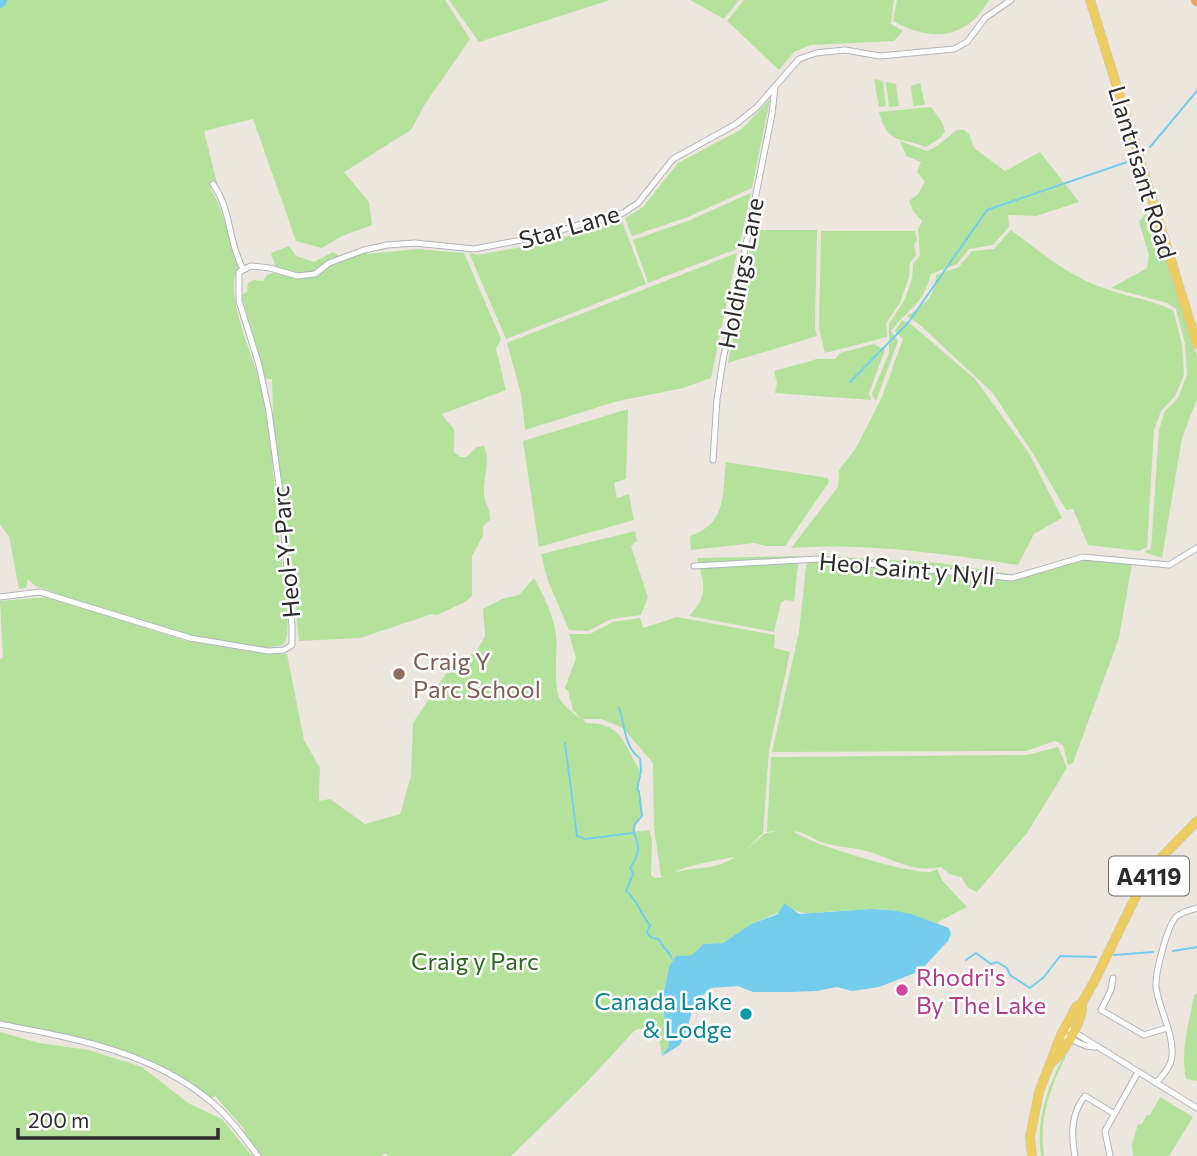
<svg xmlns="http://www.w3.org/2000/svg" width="1197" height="1156" viewBox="0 0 1197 1156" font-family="Commissioner,sans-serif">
<rect width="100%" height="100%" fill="#ede6de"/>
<g fill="#b4e29c" fill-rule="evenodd">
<path d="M0 0H445L470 39 425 104 411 130 344 172 369 202 372 225 342 236 322 248 296 241 253 119 204 131 217 183 210 188C226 213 228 241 239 268 223 287 249 347 256 370 274 428 273 495 281 555 283 574 293 629 284 644 246 662 80 602 35 586L28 579 26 588 19 589 9 536 0 525Z"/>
<path d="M449 0H610L479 42Z"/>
<path d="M690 0H739L724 19Z"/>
<path d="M744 0H894L891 24 903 31 894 41 811 45 794 52 779 70 727 21Z"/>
<path d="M897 0H989C966 40 931 42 893 21Z"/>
<path d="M874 79 883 81 886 106 879 107Z"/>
<path d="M886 82 896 84 899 106 889 107Z"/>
<path d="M920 83 925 105 913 106 911 86Z"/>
<path d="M770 99 752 188 688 217 632 236 625 218 643 207 678 163 742 129Z"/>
<path d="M931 107 942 122 945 132 940 138 926 147C899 137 887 144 879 112Z"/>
<path d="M957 130H964L969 134 974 148 1005 171 1040 152 1079 202 1036 216 1008 215 1009 227 993 245 969 249 957 264 931 274C923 305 910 307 891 331L898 341 876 401 872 394 889 353V324L904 301 912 279 913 264 920 255 918 230 922 221 913 211 909 201 918 194 925 182 917 172 921 162 906 156 900 141 927 151 937 146Z"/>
<path d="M751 193 739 248 648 283 633 240 688 221Z"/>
<path d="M1145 214 1152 216 1197 356V399L1182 438 1162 558 1144 552 1151 549 1159 430 1165 411 1178 398 1187 375 1185 344 1176 309 1167 303 1111 288 1147 268 1149 255 1139 222Z"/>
<path d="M621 219 646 284 506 339 469 253 478 255 553 241Z"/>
<path d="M754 230H817L815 328 817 336 728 363Z"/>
<path d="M1011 230C1035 248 1058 267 1084 280 1112 294 1144 297 1173 310L1182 344 1184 375 1175 396 1161 411 1154 430 1147 547 1139 551 1088 545 1073 509 1066 510 1034 455 992 392 920 325 907 316C925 305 935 297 936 275L959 267 972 251 994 249Z"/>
<path d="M821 231H915L917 240 914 245 916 255 910 263 909 277 900 303 886 323 887 337 825 353 819 328Z"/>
<path d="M289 246 296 256 314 262 333 252 343 258 364 250 367 254 418 249 464 253 501 339 496 349 506 390 442 414C445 420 450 423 453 428 456 435 453 444 454 452L460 457H466L477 447 484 446C491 461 483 477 484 492 484 502 491 509 490 520L483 526V536L472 556V596L465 602 437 615 432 614 360 638 299 641 286 514 273 419 272 379H266L241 295 247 292 248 283 254 280 263 281 267 275 277 271 271 253Z"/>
<path d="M737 253 711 378 683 388 618 401 525 430 521 394 507 343Z"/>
<path d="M902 320 913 326 975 379 1029 453 1062 518 1034 534 1018 565C947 554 863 542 791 548L838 487 839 470 856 448 882 397 903 339 895 331Z"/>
<path d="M874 344 885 350 869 393 871 400 775 393 777 383 774 371 817 359H835L840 353Z"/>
<path d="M628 409 626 479 614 483 617 498 629 494 634 520 539 547 523 441Z"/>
<path d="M726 462 828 478 829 482 785 546H765L754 543 691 550 690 536C727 523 722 496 726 462Z"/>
<path d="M635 531 637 541 631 546 648 597 641 615 611 619 588 631 569 630 548 581 541 554Z"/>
<path d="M1086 555 1133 558 1119 638 1073 763 1068 765 1063 745 1055 741 1026 751 772 752 799 632 807 558 823 556 941 563 1022 576Z"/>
<path d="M799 556 794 601 785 600 781 603 774 632 689 616C709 595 704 584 697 558Z"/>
<path d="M534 578C544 596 553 614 556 635 558 653 552 687 561 701 566 708 575 714 582 720L573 710 568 691 565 688 576 658 569 634H590L613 622 640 618 643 628 677 617 775 635 774 648 790 652 769 750 763 833 745 851 764 834 779 830 767 832 771 757 1027 755 1058 747 1067 768 1027 833 977 892 968 888 961 877 949 874 941 867C912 874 889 856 862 850 849 847 836 847 824 843 813 839 804 832 793 831 809 844 904 872 927 872 931 872 933 871 937 869L942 880 967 907 936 923C915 916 894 908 871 909 860 910 849 911 838 911 821 911 807 918 790 908L751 924 723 943 703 944 692 956 686 958 681 956 669 967 662 1001 669 1045 662 1056 659 1038 656 1032 649 1027 635 1030 587 1082 511 1156H388L385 1153 381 1156H258L240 1133 245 1130 215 1096 209 1100 160 1069 79 1039 0 1024V659L3 658 0 601 49 597 183 640 254 652 287 654 304 740 320 768 319 801 330 799 365 824 400 814 411 776 413 723 449 669 477 651 485 636 483 609 502 599 519 595ZM583 719H601L623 728 653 763 654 828 661 876 663 877 655 878 651 875 652 840 649 830 634 832C634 823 641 820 642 811 643 793 635 791 640 770 623 744 623 723 586 723ZM735 857C717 870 696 867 675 872 684 866 722 859 735 857Z"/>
<path d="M1197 993V1081L1186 1079C1180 1051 1189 1023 1194 995Z"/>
<path d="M0 1032 39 1043 89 1050 142 1067 188 1103 222 1119 252 1156H0Z"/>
<path d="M1065 1054V1058C1049 1090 1039 1120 1044 1156H1041C1036 1119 1047 1087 1065 1054Z"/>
<path d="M1160 1097 1193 1117 1169 1156H1133L1132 1145 1138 1124 1141 1125 1147 1115H1150Z"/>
</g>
<path fill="#74cdec" d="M784 903 799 914 871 909 891 910 911 914 949 928 951 934 948 941 920 971 879 987 852 991 837 987 817 991 791 992H753L738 986 711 988 694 1003 687 1030 680 1045 662 1056 669 1045 662 1001 669 967 676 956C694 955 689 959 703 944L723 943 751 924 778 914Z"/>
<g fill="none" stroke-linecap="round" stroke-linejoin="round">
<g stroke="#74cdec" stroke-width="2">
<path d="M1150 147 1197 91"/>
<path d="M850 382 908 323 987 210 1127 162"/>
<path d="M619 708C625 724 624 748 640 758L641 771 637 789 639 792 642 816C640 819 637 821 635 824 629 836 648 843 630 868L633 874 626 891C638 900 640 914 650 925L647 933 652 938 659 939C662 948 669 950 672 959"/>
<path d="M565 743 577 836 585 839 632 833"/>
<path d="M1173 951 1197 947"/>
<path d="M1114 955 1153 952"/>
<path d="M966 960 976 953 991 964 997 962 1007 968 1010 975 1030 988 1044 977 1060 956 1096 957"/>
</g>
<path stroke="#74cdec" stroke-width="12" d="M0 2 1 0"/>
<defs>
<g id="street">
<path d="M213 184C232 211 228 242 243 269"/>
<path d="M713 460 717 399 723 360 772 114 775 87"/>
<path d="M694 566 817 559 1012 578 1083 557 1169 565 1197 548"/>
<path d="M0 597 40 592 190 638 268 651 284 650 292 645V626L281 500 269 412 259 365 239 301V272L251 266 270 268 297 276 315 274 329 263 364 250 387 245 415 243 474 249 547 235 571 227 623 213 638 203 673 159 736 124 757 107 799 59 816 53 845 50 880 56 954 49 967 42 985 18 1011 0"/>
<path d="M1113 978 1111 990 1101 1010 1144 1035 1167 1028"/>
<path d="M0 1024C72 1038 150 1051 209 1100 228 1115 243 1136 258 1156"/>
<path d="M1066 1027 1197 1108"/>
<path d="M1061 1035 1086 1046 1095 1047"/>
<path d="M1156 1083C1163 1075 1171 1067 1172 1056 1174 1033 1159 1010 1156 987 1155 974 1167 925 1177 916 1182 912 1191 910 1197 908"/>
<path d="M1075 1156C1071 1136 1071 1113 1085 1096L1113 1113"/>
<path d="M1110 1156 1105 1131 1138 1072"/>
</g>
<g id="primary">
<path d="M1090 0 1197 344"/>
<path d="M1052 1062C1065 1052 1084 1019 1082 1003"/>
<path d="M1032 1156 1030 1137 1039 1092 1061 1035 1076 1007 1082 1003 1095 980 1138 892 1162 857 1197 821"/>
</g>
<path id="highway" d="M1196 0 1197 1"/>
</defs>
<use href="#street" stroke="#b1b4be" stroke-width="7"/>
<use href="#primary" stroke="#c8c8c8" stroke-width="10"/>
<use href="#highway" stroke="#c8c8c8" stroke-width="11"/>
<use href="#street" stroke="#fff" stroke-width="5"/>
<use href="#primary" stroke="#edcc62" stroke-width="9"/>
<use href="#highway" stroke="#fa9f5b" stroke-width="10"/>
</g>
<circle fill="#8d6e63" stroke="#fff" stroke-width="2.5" cx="399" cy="674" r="7"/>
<circle fill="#d1479c" stroke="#fff" stroke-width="2.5" cx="902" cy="990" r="7"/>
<circle fill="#0f9aa8" stroke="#fff" stroke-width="2.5" cx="746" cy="1014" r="7"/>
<g text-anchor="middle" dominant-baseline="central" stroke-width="5" stroke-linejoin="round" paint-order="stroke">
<rect fill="#fff" stroke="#6b6b6b" stroke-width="2" x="1109" y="856.5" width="80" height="39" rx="5"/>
<g font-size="23" font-weight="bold" fill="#2b2b2b">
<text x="1149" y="876">A4119</text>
</g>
<g font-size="24" fill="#2b2b2b" stroke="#fff">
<text transform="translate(1143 172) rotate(73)">Llantrisant Road</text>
<text transform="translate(569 226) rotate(-16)">Star Lane</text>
<text transform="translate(740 273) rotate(-79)">Holdings Lane</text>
<text transform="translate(285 552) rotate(-95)">Heol-Y-Parc</text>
<text transform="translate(907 568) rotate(5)">Heol Saint y Nyll</text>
</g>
<g font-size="24" fill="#785e54" stroke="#fff" text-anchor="start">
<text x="413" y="660">Craig Y<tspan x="413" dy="28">Parc School</tspan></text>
</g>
<g font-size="24" fill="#2c671c" stroke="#fff">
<text x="475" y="960">Craig y Parc</text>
</g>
<g font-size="24" fill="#b23c85" stroke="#fff" text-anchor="start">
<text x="916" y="976">Rhodri's<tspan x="916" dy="28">By The Lake</tspan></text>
</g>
<g font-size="24" fill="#0d838f" stroke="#fff" text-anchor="end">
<text x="732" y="1000">Canada Lake<tspan x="732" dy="28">&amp; Lodge</tspan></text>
</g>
</g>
<path d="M18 1128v10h200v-10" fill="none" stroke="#2b2b2b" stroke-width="3.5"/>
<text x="28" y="1128" font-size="21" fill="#2b2b2b" stroke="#ffffff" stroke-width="5" paint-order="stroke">200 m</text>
</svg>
